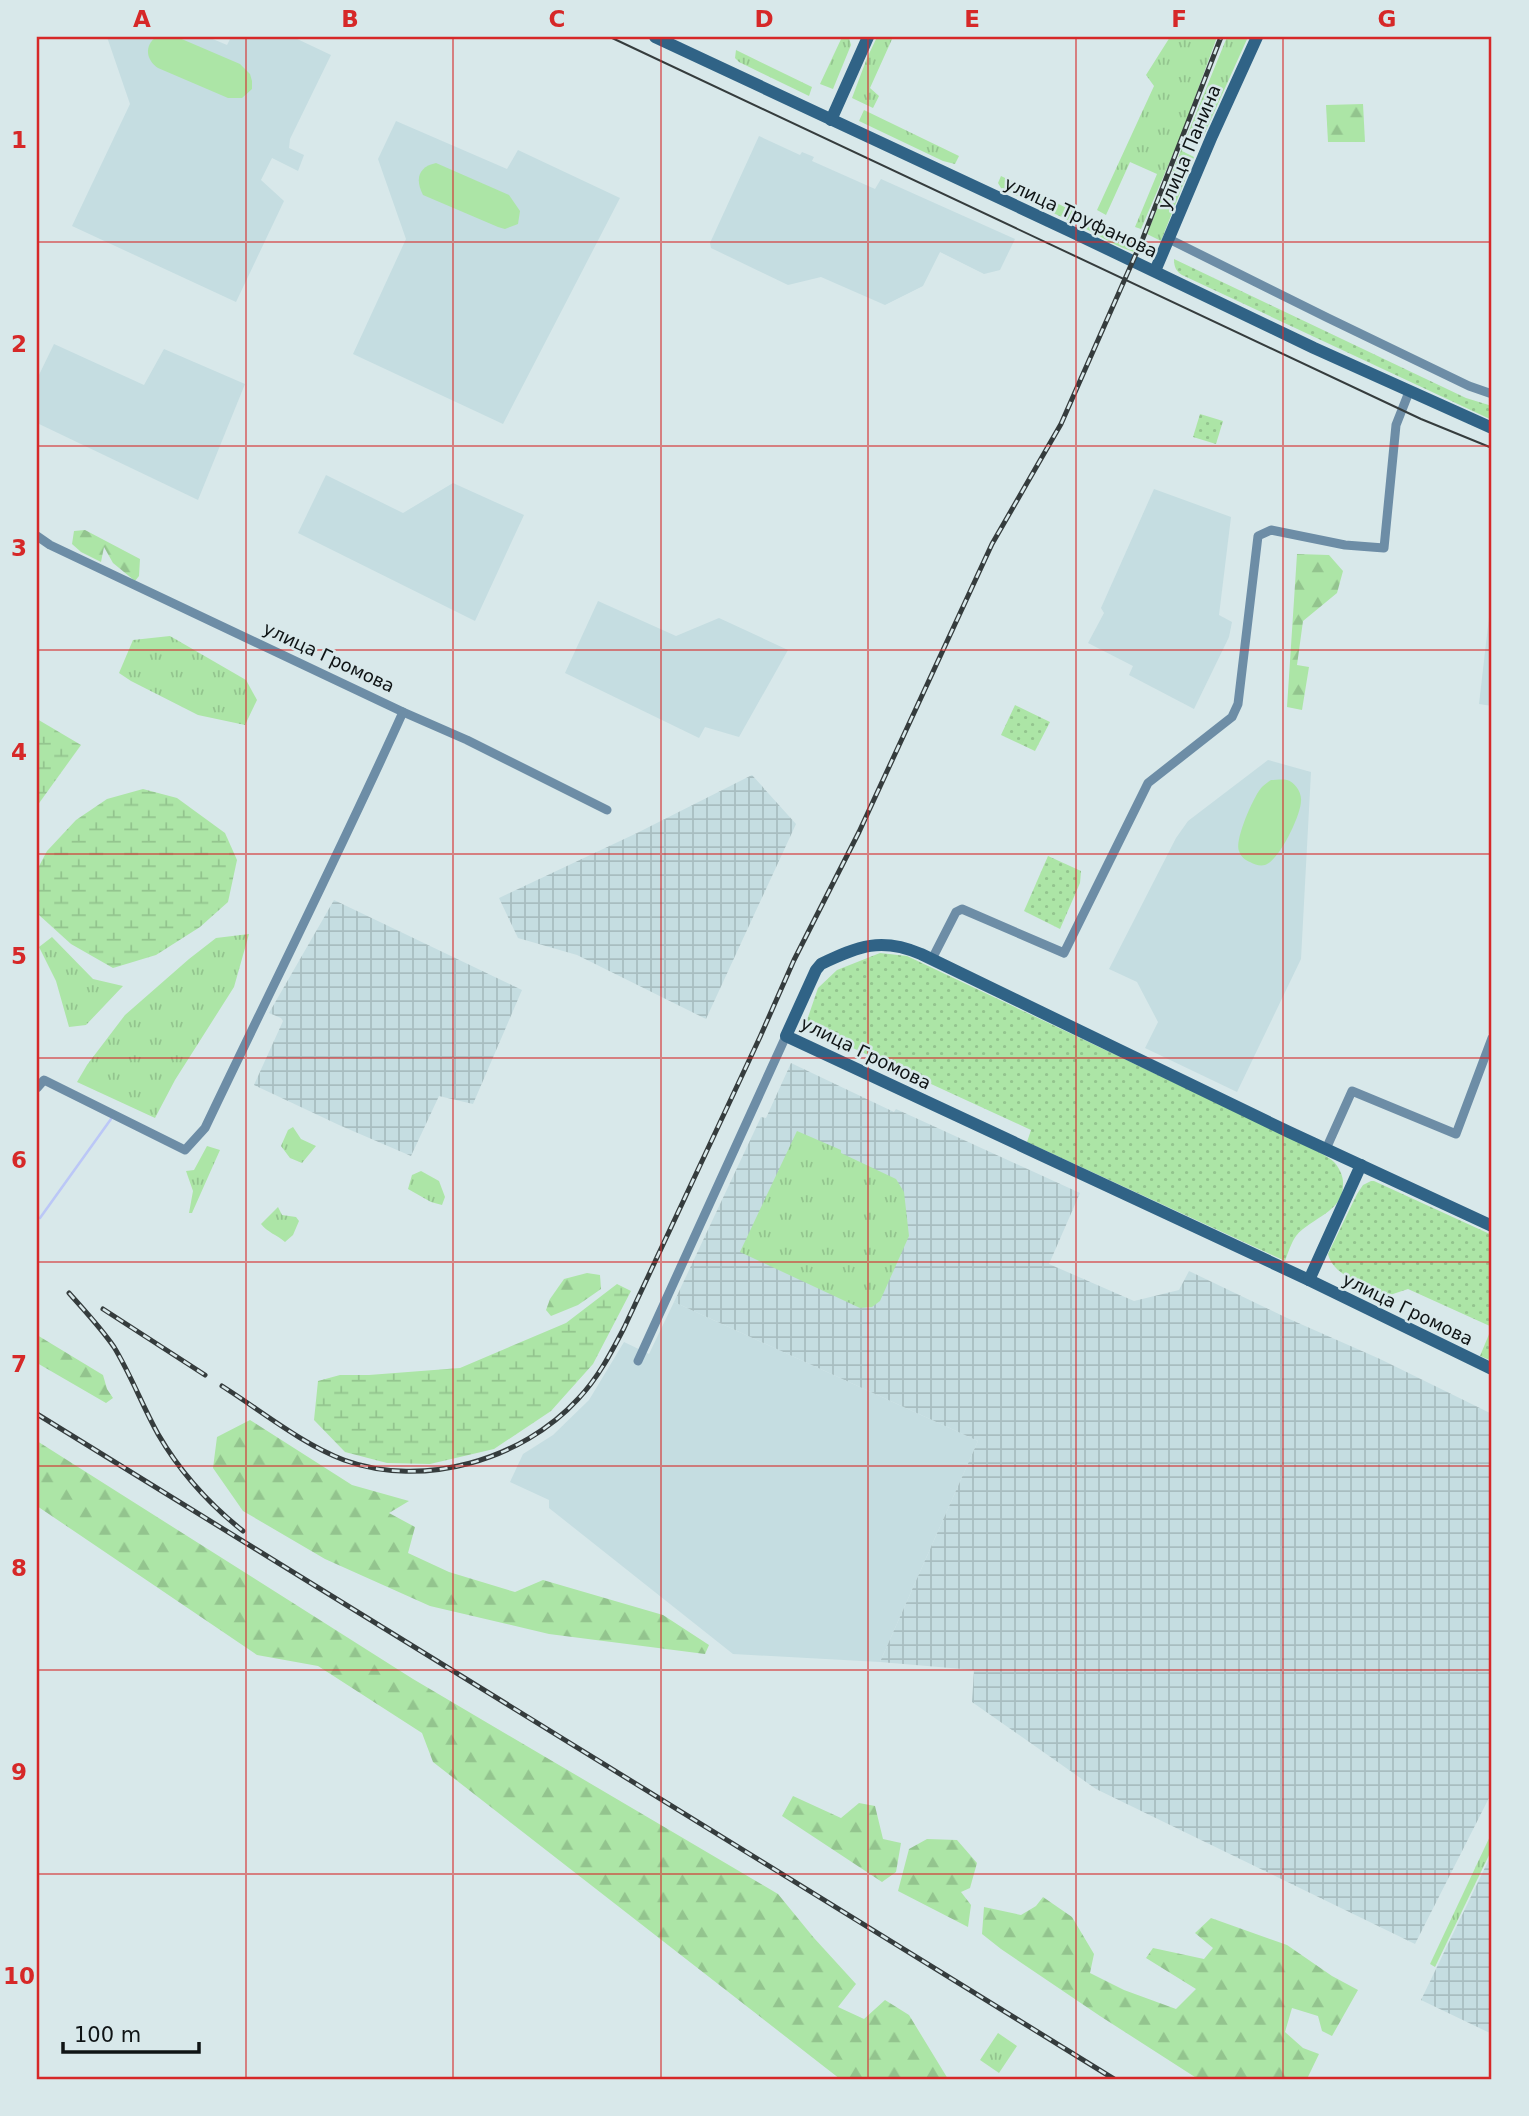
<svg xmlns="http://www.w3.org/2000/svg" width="1529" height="2116" viewBox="0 0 1529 2116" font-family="'DejaVu Sans',sans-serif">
<defs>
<pattern id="industrial-grid" width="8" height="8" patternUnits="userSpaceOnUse" patternTransform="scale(1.75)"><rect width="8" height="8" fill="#c5dde1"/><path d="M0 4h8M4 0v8" fill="none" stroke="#a8bdc0"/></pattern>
<pattern id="grass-tufts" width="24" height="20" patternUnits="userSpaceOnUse" patternTransform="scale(1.75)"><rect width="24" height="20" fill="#ace5a6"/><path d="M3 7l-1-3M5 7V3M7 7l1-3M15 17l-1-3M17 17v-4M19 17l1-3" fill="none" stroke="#93c48e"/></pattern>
<pattern id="forest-firs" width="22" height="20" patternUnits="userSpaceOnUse" patternTransform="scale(1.75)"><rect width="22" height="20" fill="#ace5a6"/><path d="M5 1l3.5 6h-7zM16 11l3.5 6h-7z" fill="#93c48e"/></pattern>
<pattern id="wetland-marsh" width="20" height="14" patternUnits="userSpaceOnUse" patternTransform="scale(1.75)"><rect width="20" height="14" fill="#ace5a6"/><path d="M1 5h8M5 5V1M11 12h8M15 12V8" fill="none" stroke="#93c48e"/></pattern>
<pattern id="park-dots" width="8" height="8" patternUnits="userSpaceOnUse" patternTransform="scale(1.75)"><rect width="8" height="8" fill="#ace5a6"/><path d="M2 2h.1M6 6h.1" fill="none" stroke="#93c48e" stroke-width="1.8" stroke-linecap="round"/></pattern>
</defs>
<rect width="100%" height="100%" fill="#d8e8ea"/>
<g fill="#c5dde1">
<path d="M107 37H208L227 45 231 37H293L331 55 290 139 289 148 304 155 298 171 272 158 261 180 284 201 236 302 72 226 130 104Z"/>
<path d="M396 121 507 169 518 150 620 198 503 424 353 354 406 239 378 159Z"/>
<path d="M759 136 800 155 802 152 814 157 812 161 875 189 881 179 1015 239 1000 270 984 274 940 252 923 286 885 305 821 277 788 285 711 248 710 243Z"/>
<path d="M54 344 144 385 164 349 245 384 198 500 37 423V379Z"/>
<path d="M326 475 403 513 453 483 524 515 475 621 298 533Z"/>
<path d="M1154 489 1231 517 1219 615 1232 622 1229 637 1194 709 1129 675 1133 666 1088 643 1104 613 1101 608Z"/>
<path d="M1492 591V706L1479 704Z"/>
<path d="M598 601 676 636 719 618 788 650 739 737 705 727 699 738 565 673Z"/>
<path d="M1268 760 1311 772 1301 959 1237 1092 1145 1048 1158 1022 1137 982 1109 969 1176 838 1188 821Z"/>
<path d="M674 1302 978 1441 880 1662 733 1654 549 1508V1500L510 1482 523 1454 553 1435 589 1400 624 1342 649 1354Z"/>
</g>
<g fill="url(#industrial-grid)">
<path d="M752 775 796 824 706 1019 577 955 518 938 499 898 637 833Z"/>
<path d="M334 900 522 990 473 1104 439 1096 411 1156 339 1125 254 1085 283 1021 281 1018 269 1013Z"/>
<path d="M791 1063 894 1112 896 1109 1080 1193 1049 1264 1134 1301 1179 1290 1189 1271 1287 1318 1380 1359 1492 1414V1792L1415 1944 1096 1789 972 1702 974 1670 880 1662 978 1441 674 1302 761 1117 766 1118Z"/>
<path d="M1492 1853V2034L1421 2000Z"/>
</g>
<g fill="url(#grass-tufts)">
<path d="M842 37 849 38 851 45 833 89 820 84Z"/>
<path d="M877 37H893L870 88 879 96 873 108 852 98 867 58Z"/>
<path d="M1170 37H1217L1182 133 1141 229 1135 227 1157 174 1130 162 1106 215 1097 210 1154 86 1146 75Z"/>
<path d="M1227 37H1248L1203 137 1190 131 1182 151 1194 157 1161 241 1147 234Z"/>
<path d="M736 50 812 87 809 96 739 62 735 58Z"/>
<path d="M864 110 959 156 955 164 943 161 859 121Z"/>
<path d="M1001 176 1077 213 1075 218 1070 221 1001 188 998 183Z"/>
<path d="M1087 217 1137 240 1155 254C1132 257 1106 239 1086 229L1083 223Z"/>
<path d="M170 636 246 680 257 700 245 725 198 715 131 681 119 673 133 640Z"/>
<path d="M249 934 234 987 175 1080 155 1118 77 1082 87 1065 125 1015 189 959 216 938Z"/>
<path d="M52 937 93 979 123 986 86 1025 69 1027 56 981 39 947Z"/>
<path d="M293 1127 301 1139 316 1146 302 1163 290 1158 281 1146 288 1130Z"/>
<path d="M797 1131 841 1150V1153L896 1179 904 1192 909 1236 880 1301 872 1307 860 1308 740 1252Z"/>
<path d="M207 1146 220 1150 192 1213H189L193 1191 186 1171 194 1170Z"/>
<path d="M421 1171 439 1181 445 1197 442 1205 431 1202 408 1189 412 1175Z"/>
<path d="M278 1207 282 1215 296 1217 299 1221 293 1235 285 1242C277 1235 267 1232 261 1224Z"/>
<path d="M1492 1832V1849L1435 1967 1430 1964Z"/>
<path d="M998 2033 1017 2046 999 2073 980 2060Z"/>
</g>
<g fill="url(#forest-firs)">
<path d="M1363 104 1365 142H1328L1326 105Z"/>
<path d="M85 530 140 559 139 576 135 581 113 563 104 547 101 562 81 552 72 544 74 531Z"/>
<path d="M1297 554 1329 555 1343 571 1337 593 1303 621 1297 665 1309 667 1302 710 1287 707Z"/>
<path d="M587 1273 600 1275 601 1289 578 1305 551 1316 546 1310 550 1299 564 1279Z"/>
<path d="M37 1335 103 1375 107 1389 113 1398 106 1403 37 1363Z"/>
<path d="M250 1420 352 1485 409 1501 389 1513 415 1527 408 1553 449 1572 515 1592 543 1580 663 1615 709 1645 705 1654 549 1634 430 1606 325 1559 243 1511 213 1468 217 1437Z"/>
<path d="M37 1441 413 1679 778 1894 814 1938 856 1984 838 2007 864 2019 885 2000 909 2015 948 2079H840L433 1762 422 1733 318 1666 257 1655 37 1506Z"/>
<path d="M793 1796 841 1818 859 1803 875 1806 883 1839 901 1843 896 1872 882 1882 782 1816Z"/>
<path d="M927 1839 957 1840 977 1863 970 1888 961 1892 971 1905 968 1927 898 1891 909 1849Z"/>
<path d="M1043 1897 1072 1917 1094 1954 1090 1973 1124 1990 1176 2009 1196 1989 1146 1958 1153 1948 1204 1959 1213 1948 1195 1933 1211 1918 1287 1945 1332 1976 1358 1990 1332 2036 1322 2031 1318 2016 1292 2008 1285 2032 1303 2048 1319 2054 1307 2079H1198L1100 2016 1001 1949 982 1934 984 1907 1021 1915 1036 1906Z"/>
</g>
<g fill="url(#wetland-marsh)">
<path d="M37 719 81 745 37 806Z"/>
<path d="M143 789 177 798 225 833 237 860 228 902 200 927 156 955 113 968 71 944 39 915 37 910V870L47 851 76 820 107 799Z"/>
<path d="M617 1284 631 1291 593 1364 551 1411 494 1449 430 1464 387 1463 345 1452 314 1420 318 1381 340 1375H369L460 1368 566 1323Z"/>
</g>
<g fill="url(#park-dots)">
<path d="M1174 259 1466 398 1492 406V420L1182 275C1176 271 1174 267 1174 259Z"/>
<path d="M1200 414 1223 421 1216 444 1193 437Z"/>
<path d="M1015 705 1050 722 1035 751 1001 735Z"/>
<path d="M1048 856 1081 871 1080 883 1060 929 1024 911Z"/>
<path d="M880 953 907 956 1287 1136C1298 1142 1327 1155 1334 1162 1339 1167 1343 1176 1343 1182 1345 1212 1312 1217 1296 1236 1291 1243 1288 1253 1285 1261L1027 1142 1031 1130 805 1026 818 988 837 970Z"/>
<path d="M1371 1181H1374L1492 1235V1361L1480 1356 1492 1327 1408 1289 1384 1297C1367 1283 1334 1278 1328 1254L1357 1194 1363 1185Z"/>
</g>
<g fill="#ace5a6">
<path d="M156 37H177L240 64 250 74 252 81V89L242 98H228L158 68C146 60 144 46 156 37Z"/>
<path d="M436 163 509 195 520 211 518 224 505 229 498 227 423 195C415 179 418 167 436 163Z"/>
<path d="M1271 780C1275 780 1283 779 1287 780 1295 782 1302 793 1301 801 1301 815 1279 861 1265 865 1260 866 1255 865 1250 862 1245 860 1241 857 1239 851 1234 841 1254 795 1262 787 1265 784 1268 782 1271 780Z"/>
</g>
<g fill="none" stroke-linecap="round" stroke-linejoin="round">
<path stroke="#bbc7f7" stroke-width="2.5" d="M40 1218 111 1119"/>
<g stroke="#6d8da6" stroke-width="9">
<path d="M1169 239 1328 318 1469 386 1492 394"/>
<path d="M37 536 50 545 403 712 467 740 607 810"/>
<path d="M932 959 956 912 962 909 1064 953 1148 783 1232 717 1238 704 1258 536 1271 530 1345 545 1384 548 1396 425 1409 392"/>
<path d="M37 1088 44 1080 185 1150 205 1128C271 989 340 852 403 712"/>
<path d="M1326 1149 1352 1091 1456 1134 1492 1038"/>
<path d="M638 1361 786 1036"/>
</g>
<g stroke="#306386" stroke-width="12">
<path d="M655 37 1072 232 1314 348 1492 428"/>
<path d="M831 120 868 37"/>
<path d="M1155 271 1212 136 1257 37"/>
<path d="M1492 1226 1289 1132 921 954C881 937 859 946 821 964L816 970 786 1036 1309 1280 1492 1369"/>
<path d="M1309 1280 1361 1165"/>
</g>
<path stroke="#353c3d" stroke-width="2" d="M610 37 1421 419 1492 448"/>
<defs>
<g id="rail">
<path d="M69 1293C84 1310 101 1328 114 1347 131 1375 142 1405 158 1434 180 1472 209 1504 243 1531"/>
<path d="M103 1309 205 1375"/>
<path d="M222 1386C260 1410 302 1444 344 1460 423 1489 522 1460 578 1399 598 1378 611 1353 624 1328L760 1037 794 960 859 832 992 544 1061 424 1143 238 1221 37"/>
<path d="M37 1414 1114 2079"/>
</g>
</defs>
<use href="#rail" stroke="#353c3d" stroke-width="5"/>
<use href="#rail" stroke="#d8e8ea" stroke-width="2.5" stroke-dasharray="8" stroke-linecap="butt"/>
</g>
<path fill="none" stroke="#d62828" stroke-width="2" stroke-opacity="0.55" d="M246 37V2079M453 37V2079M661 37V2079M868 37V2079M1076 37V2079M1283 37V2079M37 242H1492M37 446H1492M37 650H1492M37 854H1492M37 1058H1492M37 1262H1492M37 1466H1492M37 1670H1492M37 1874H1492"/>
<g text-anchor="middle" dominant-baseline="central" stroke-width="5" stroke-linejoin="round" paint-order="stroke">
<g font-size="18" fill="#0f1415" stroke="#d8e8ea">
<text transform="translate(1189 147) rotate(-67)">улица Панина</text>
<text transform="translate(1081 217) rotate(25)">улица Труфанова</text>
<text transform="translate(329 657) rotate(25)">улица Громова</text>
<text transform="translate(866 1053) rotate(26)">улица Громова</text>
<text transform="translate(1408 1309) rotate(26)">улица Громова</text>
</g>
</g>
<rect width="1529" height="2116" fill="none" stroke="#d8e8ea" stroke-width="77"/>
<path d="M63 2042v10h136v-10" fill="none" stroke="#0f1415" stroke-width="3.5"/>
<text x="74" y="2042" font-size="21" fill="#0f1415" stroke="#d8e8ea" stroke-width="5" paint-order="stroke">100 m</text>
<rect x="38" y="38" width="1452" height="2040" fill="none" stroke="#d62828" stroke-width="2.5"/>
<g font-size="23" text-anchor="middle" font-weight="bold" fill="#d62828">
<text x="142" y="27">A</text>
<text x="350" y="27">B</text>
<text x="557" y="27">C</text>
<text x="764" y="27">D</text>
<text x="972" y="27">E</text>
<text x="1179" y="27">F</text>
<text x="1387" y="27">G</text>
<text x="19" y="148">1</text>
<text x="19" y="352">2</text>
<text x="19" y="556">3</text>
<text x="19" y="760">4</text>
<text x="19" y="964">5</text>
<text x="19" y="1168">6</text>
<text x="19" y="1372">7</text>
<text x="19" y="1576">8</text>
<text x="19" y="1780">9</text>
<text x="19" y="1984">10</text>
</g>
</svg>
